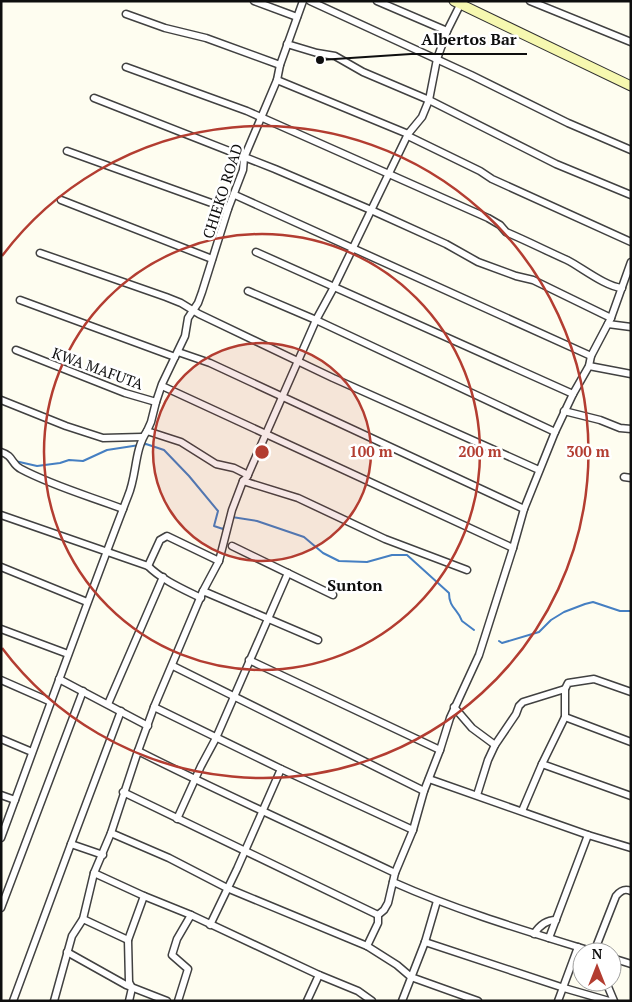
<svg xmlns="http://www.w3.org/2000/svg" width="632" height="1002" viewBox="0 0 632 1002" font-family="'PT Serif',serif">
<rect width="100%" height="100%" fill="#fefdf0"/>
<g fill="none" stroke-linecap="round" stroke-linejoin="round">
<g stroke="#457fc2" stroke-width="2">
<path d="M15 461 37 466 60 463 69 460 83 461 107 450 146 444 164 450 189 476 218 511 214 526 223 529 225 525"/>
<path d="M232 517 257 521 304 537 323 553 339 561 367 562 392 555H407L449 593C449 608 458 609 462 621L474 630"/>
<path d="M499 641 502 643 539 632 551 620 564 612 585 604 593 602 620 611H631"/>
</g>
<defs>
<g id="street">
<path d="M254 1 297 17"/>
<path d="M310 1 471 75 568 123 631 150"/>
<path d="M377 1 447 31"/>
<path d="M530 1 631 42"/>
<path d="M126 14 165 28 206 38 280 65"/>
<path d="M287 44 317 53 335 56 363 72 429 100 556 164 631 195"/>
<path d="M126 67 247 111 488 218 500 225 506 232C527 241 547 251 567 260 581 267 606 287 622 288"/>
<path d="M277 80 408 134"/>
<path d="M94 98 275 169 371 210 446 244 478 262 516 276 533 280 611 318"/>
<path d="M408 136 480 171 492 179 631 242"/>
<path d="M67 151 228 209"/>
<path d="M235 195 591 356"/>
<path d="M61 200 212 259"/>
<path d="M256 252 573 394"/>
<path d="M40 253 166 297 181 303 199 314 333 378 539 470"/>
<path d="M248 291 316 320 555 432"/>
<path d="M20 300 175 357"/>
<path d="M608 324 631 327"/>
<path d="M16 350 125 393 156 402 162 384 185 336 188 318 198 303 202 292 228 209 243 170 244 158 277 80 280 65 303 1"/>
<path d="M178 352 210 363 524 509"/>
<path d="M589 366 631 374"/>
<path d="M162 386 513 548"/>
<path d="M1 400 66 426 103 438 142 437"/>
<path d="M156 402 151 422 147 431 181 442 216 464 234 468 248 475"/>
<path d="M564 411 600 420 620 428 631 429"/>
<path d="M1 452C14 456 11 464 21 469 53 486 89 496 123 509"/>
<path d="M624 477 631 478"/>
<path d="M243 481 298 498 385 539 467 570"/>
<path d="M1 515 148 566C162 580 183 589 201 598"/>
<path d="M232 546 333 595"/>
<path d="M148 566 160 540 167 536 219 561"/>
<path d="M1 567 87 602"/>
<path d="M203 591 318 640"/>
<path d="M1 629 68 654"/>
<path d="M249 660 440 750"/>
<path d="M173 666 424 791"/>
<path d="M59 679 148 726"/>
<path d="M1 680 51 702"/>
<path d="M108 704 163 577"/>
<path d="M154 707 281 769 413 830"/>
<path d="M454 707 472 728 495 745"/>
<path d="M565 717 631 742"/>
<path d="M1 739 32 752"/>
<path d="M138 751C223 794 309 832 395 873"/>
<path d="M542 764 631 796"/>
<path d="M429 779 588 835 631 848"/>
<path d="M123 792 378 915"/>
<path d="M1 795 15 800"/>
<path d="M477 795 488 760 495 745 516 714 519 706 523 702 565 689"/>
<path d="M522 811 542 764 565 717V689L568 683 594 679 631 692"/>
<path d="M177 819 201 766 216 738 288 573"/>
<path d="M111 833 169 858 227 888 367 946"/>
<path d="M1 838C43 724 84 610 128 496 137 475 134 450 147 431"/>
<path d="M71 844 121 711"/>
<path d="M94 873 144 896 191 915 319 975 358 991 372 1001"/>
<path d="M393 882C458 911 526 931 594 952"/>
<path d="M1 908 83 691"/>
<path d="M83 919 128 940"/>
<path d="M210 925 237 869 281 769"/>
<path d="M534 934C539 926 546 920 556 920"/>
<path d="M549 938 588 835"/>
<path d="M425 942 564 988 609 1001"/>
<path d="M67 952 126 985 167 1001"/>
<path d="M594 952 616 896C620 891 624 888 631 891"/>
<path d="M612 958 631 964"/>
<path d="M606 982 614 1001"/>
<path d="M13 1001 71 844 103 855"/>
<path d="M54 1001 72 936 83 919 94 873 111 833 138 751 154 707 203 591 219 561 232 510 243 481 247 477 316 320 334 287 408 134 422 117 429 100 437 59 447 31 462 1"/>
<path d="M129 1001 132 988 129 982 128 940 144 896"/>
<path d="M178 1001 188 969 172 955 177 939 191 915"/>
<path d="M307 1001 319 975"/>
<path d="M402 1001 425 942 437 901"/>
<path d="M478 1001 411 977 397 965 367 946 378 923V915L384 910 388 903 395 873 413 830 424 791 440 750 450 718 479 655 513 548 524 509 555 432 573 394 589 366 591 356 611 318 631 262"/>
<path d="M558 1001 578 947"/>
</g>
<path id="secondary" d="M454 1 631 86"/>
</defs>
<use href="#street" stroke="#414141" stroke-width="9"/>
<use href="#secondary" stroke="#303030" stroke-width="11"/>
<use href="#street" stroke="#fff" stroke-width="6"/>
<use href="#secondary" stroke="#f6f8b0" stroke-width="9"/>
</g>
<circle cx="262" cy="452" r="109" fill="#b33d31" fill-opacity=".12"/>
<g fill="none" stroke="#b33d31" stroke-width="2.5">
<circle cx="262" cy="452" r="109"/>
<circle cx="262" cy="452" r="218"/>
<path d="M2 256A326 326 0 1 1 2 648"/>
</g>
<g text-anchor="middle" dominant-baseline="central" stroke-width="5" stroke-linejoin="round" paint-order="stroke">
<g font-size="15" fill="#0e0e0e" stroke="#fff">
<text transform="translate(222 191) rotate(-72)">CHIEKO ROAD</text>
<text transform="translate(98 368) rotate(20)">KWA MAFUTA</text>
</g>
<g font-size="16" font-weight="bold" fill="#0e0e0e" stroke="#fff">
<text x="355" y="585">Sunton</text>
</g>
</g>
<circle cx="262" cy="452" r="8" fill="#b33d31" stroke="#fff" stroke-width="2.5"/>
<g font-size="15" text-anchor="middle" font-weight="bold" fill="#b33d31" stroke="#fff" stroke-width="5" stroke-linejoin="round" paint-order="stroke">
<text x="371" y="457">100 m</text>
<text x="480" y="457">200 m</text>
<text x="588" y="457">300 m</text>
</g>
<path fill="none" stroke="#0e0e0e" stroke-width="2" d="M320 60L411 54H527"/>
<circle fill="#0e0e0e" stroke="#fff" stroke-width="2" cx="320" cy="60" r="5"/>
<g font-size="16" text-anchor="middle" font-weight="bold" fill="#0e0e0e" stroke="#fff" stroke-width="5" stroke-linejoin="round" paint-order="stroke">
<text x="469" y="45">Albertos Bar</text>
</g>
<rect width="632" height="1002" fill="none" stroke="#0e0e0e" stroke-width="5"/>
<g transform="translate(597 967)"><circle r="24" fill="#ffffff" stroke="#9f9f9f"/>
<path d="M0-4L9 19L0 12L-9 19Z" fill="#b33d31"/>
<text y="-8" font-size="14" font-weight="bold" text-anchor="middle" fill="#0e0e0e">N</text>
</g>
</svg>
